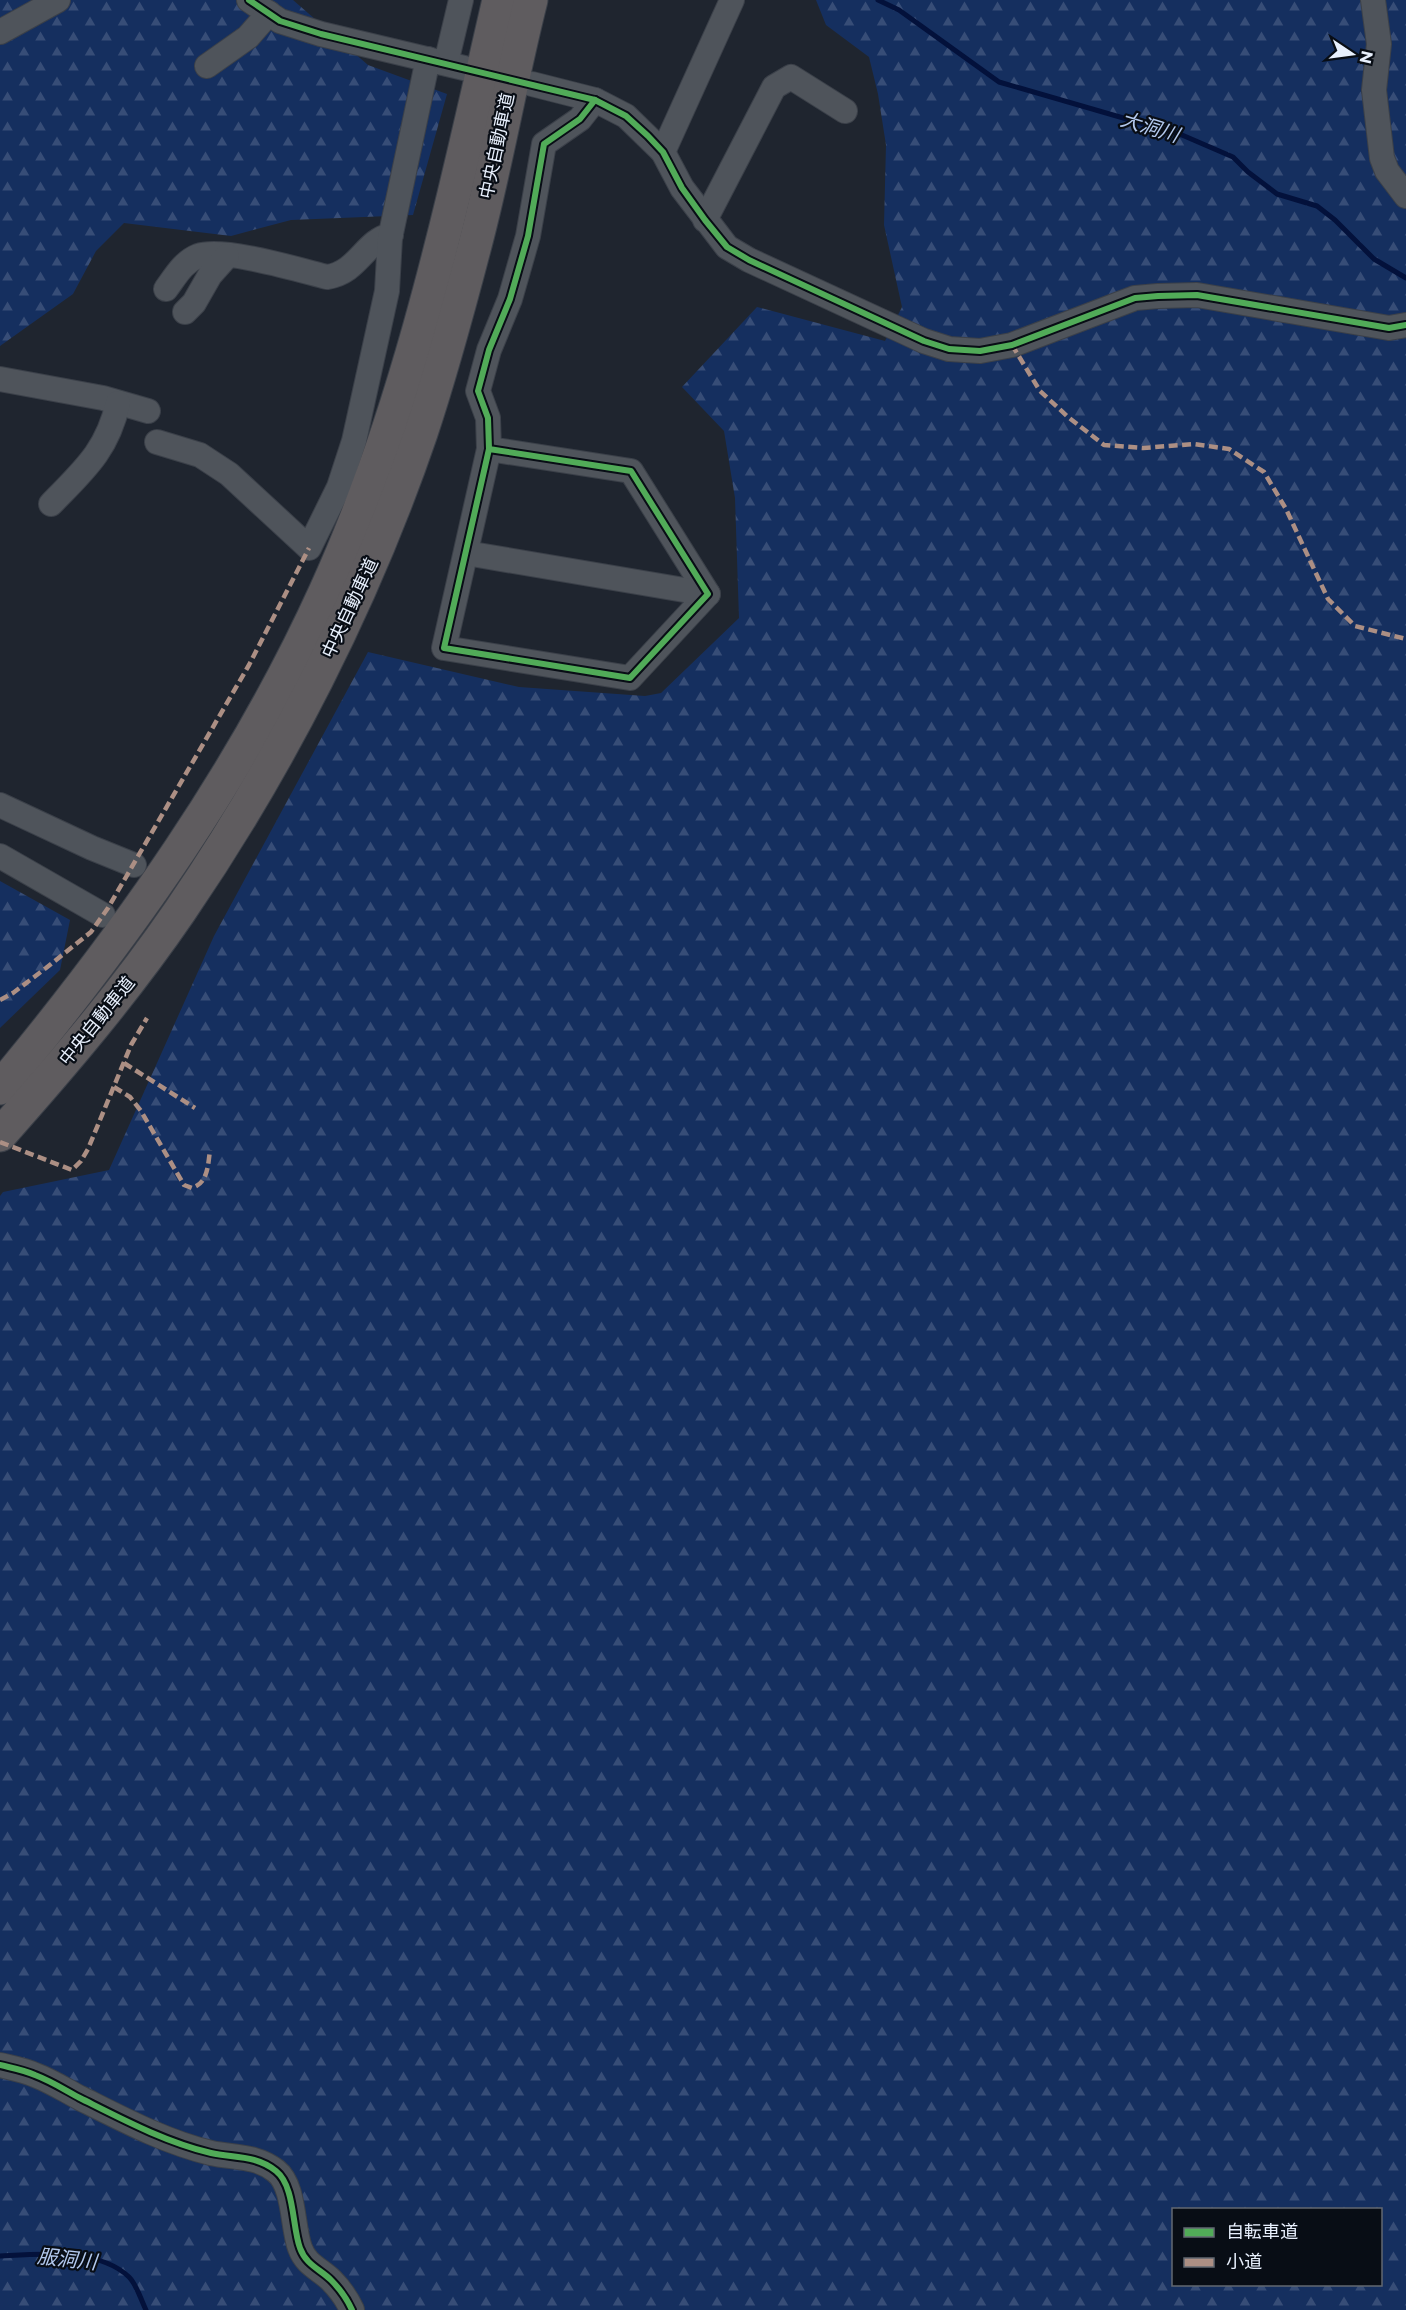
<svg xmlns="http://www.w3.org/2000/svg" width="1406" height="2310" viewBox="0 0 1406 2310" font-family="Montserrat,'Noto Sans JP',sans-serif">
<defs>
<pattern id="forest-firs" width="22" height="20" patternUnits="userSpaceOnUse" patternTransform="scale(1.5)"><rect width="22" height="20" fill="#152f5f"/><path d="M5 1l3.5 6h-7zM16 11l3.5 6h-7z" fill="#374d77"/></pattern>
</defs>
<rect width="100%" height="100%" fill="#1f252f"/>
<g fill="url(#forest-firs)" fill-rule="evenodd">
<path d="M0 0H293L368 65 447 94 413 215 291 220 231 236 124 223 96 251 73 294 0 346Z"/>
<path d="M816 0H1406V2310H0V1196L3 1192 109 1170 214 936 368 652 519 687 645 696 661 693 739 618 735 498 724 431 682 387 757 307 885 341 902 307 884 225 886 145 878 94 869 57 826 25ZM1174 2210H1380V2284H1174Z"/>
<path d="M0 881 70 920 60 970 0 1028Z"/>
</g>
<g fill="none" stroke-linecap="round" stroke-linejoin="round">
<g stroke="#03113b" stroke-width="5">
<path d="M878 0 899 10 999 82 1182 135 1233 157 1248 172 1277 194 1317 206 1335 220 1374 259 1406 278"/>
<path d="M0 2256C39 2254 99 2248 129 2277 137 2285 141 2300 146 2310"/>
</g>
<defs>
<g id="minor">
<path d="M249 0 280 21 321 34 464 68"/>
<path d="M1373 0 1379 44 1374 90 1382 158 1387 171 1406 196"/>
<path d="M0 32 58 0"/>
<path d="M446 63 461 0"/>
<path d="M207 66 248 37 269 13"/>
<path d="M532 84 595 100 626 116 663 152 682 188 727 247 749 260 924 341 949 349 980 351 1012 345 1135 298 1158 296 1197 295 1389 328 1406 325"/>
<path d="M663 152 732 0"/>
<path d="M705 220 774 87 791 77 845 111"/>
<path d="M166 289C175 277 183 262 198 256 223 247 299 270 327 277 358 273 365 240 391 235"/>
<path d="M185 312 194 303 210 275 227 256"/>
<path d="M0 379 103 398 148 411"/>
<path d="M157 442 200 455 229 474 309 548 339 487 354 441 387 291 390 238 428 59"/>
<path d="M489 449 444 648 630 678 708 594 631 471 489 449 488 418 478 391 489 350 510 299 528 236 544 144 580 119 595 100"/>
<path d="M51 504C84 470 107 451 118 403"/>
<path d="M466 553 708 594"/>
<path d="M0 805 92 848 134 865"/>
<path d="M0 856 103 915"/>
<path d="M0 2065C12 2068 24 2070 35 2075 51 2081 65 2090 80 2098 122 2119 165 2142 211 2153 234 2158 256 2155 276 2171 295 2186 292 2227 300 2248 306 2265 320 2269 331 2280 340 2289 347 2299 352 2310"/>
</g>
<g id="highway">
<path d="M0 1088C127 935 244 771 326 590 411 403 453 199 499 0"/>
<path d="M0 1135C64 1063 126 990 180 911 280 765 364 600 421 433 441 373 458 310 474 249 496 167 510 83 531 0"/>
</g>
</defs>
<use href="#minor" stroke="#3b4049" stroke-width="26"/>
<use href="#highway" stroke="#3b4049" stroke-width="35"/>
<use href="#minor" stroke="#4f545b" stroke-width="24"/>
<use href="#highway" stroke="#5f5c5f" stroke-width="33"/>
<g stroke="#ac8f84" stroke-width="4.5" stroke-dasharray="9 4.5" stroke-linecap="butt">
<path d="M1012 345 1040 391 1068 417 1104 445 1143 448 1194 444 1229 449 1264 472 1286 509 1328 599 1355 626 1406 639"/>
<path d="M0 1000 13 993 46 968 91 932 108 908 249 665 309 548"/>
<path d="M124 1063 195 1108"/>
<path d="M114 1087 130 1097 141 1111 184 1185 192 1188C208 1183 208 1165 210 1150"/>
<path d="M0 1142 72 1170 81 1161 88 1149 131 1045 147 1018"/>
</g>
<defs>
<g id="cycleway">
<path d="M249 0 280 21 321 34 595 100 626 116 648 136 663 152 682 188 705 220 727 247 749 260 924 341 949 349 980 351 1012 345 1135 298 1158 296 1197 295 1389 328 1406 325"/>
<path d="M489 449 444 648 630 678 708 594 631 471 489 449 488 418 478 391 489 350 510 299 528 236 544 144 580 119 595 100"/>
<path d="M0 2065C12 2068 24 2070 35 2075 51 2081 65 2090 80 2098 122 2119 165 2142 211 2153 234 2158 256 2155 276 2171 295 2186 292 2227 300 2248 306 2265 320 2269 331 2280 340 2289 347 2299 352 2310"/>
</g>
</defs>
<use href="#cycleway" stroke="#080d15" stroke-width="10"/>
<use href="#cycleway" stroke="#51ab58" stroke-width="6"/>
</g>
<g text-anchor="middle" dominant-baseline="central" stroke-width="4.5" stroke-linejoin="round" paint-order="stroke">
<g font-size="18" fill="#e8f0fd" stroke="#080d15">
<text transform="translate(497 146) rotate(-78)">中央自動車道</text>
<text transform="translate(350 608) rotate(-65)">中央自動車道</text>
<text transform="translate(97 1021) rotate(-51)">中央自動車道</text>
</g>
<g font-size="20" font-style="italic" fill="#b3c9ee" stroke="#080d15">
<text transform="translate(1150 127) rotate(17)">大洞川</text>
<text transform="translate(67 2259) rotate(6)">服洞川</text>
</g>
</g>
<rect x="1172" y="2208" width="210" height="78" fill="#080d15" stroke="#626872" stroke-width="1.5"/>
<rect x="1184" y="2228" width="30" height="9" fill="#51ab58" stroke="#626872" stroke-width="1.5"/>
<text x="1226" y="2238" font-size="18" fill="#e8f0fd">自転車道</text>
<rect x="1184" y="2258" width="30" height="9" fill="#ac8f84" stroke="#626872" stroke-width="1.5"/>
<text x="1226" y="2268" font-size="18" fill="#e8f0fd">小道</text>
<g transform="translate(1352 54) rotate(103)" stroke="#080d15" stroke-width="4.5" paint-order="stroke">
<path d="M0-4.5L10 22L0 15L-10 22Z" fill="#e8f0fd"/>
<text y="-9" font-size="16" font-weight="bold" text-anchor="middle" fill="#e8f0fd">N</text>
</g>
</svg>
